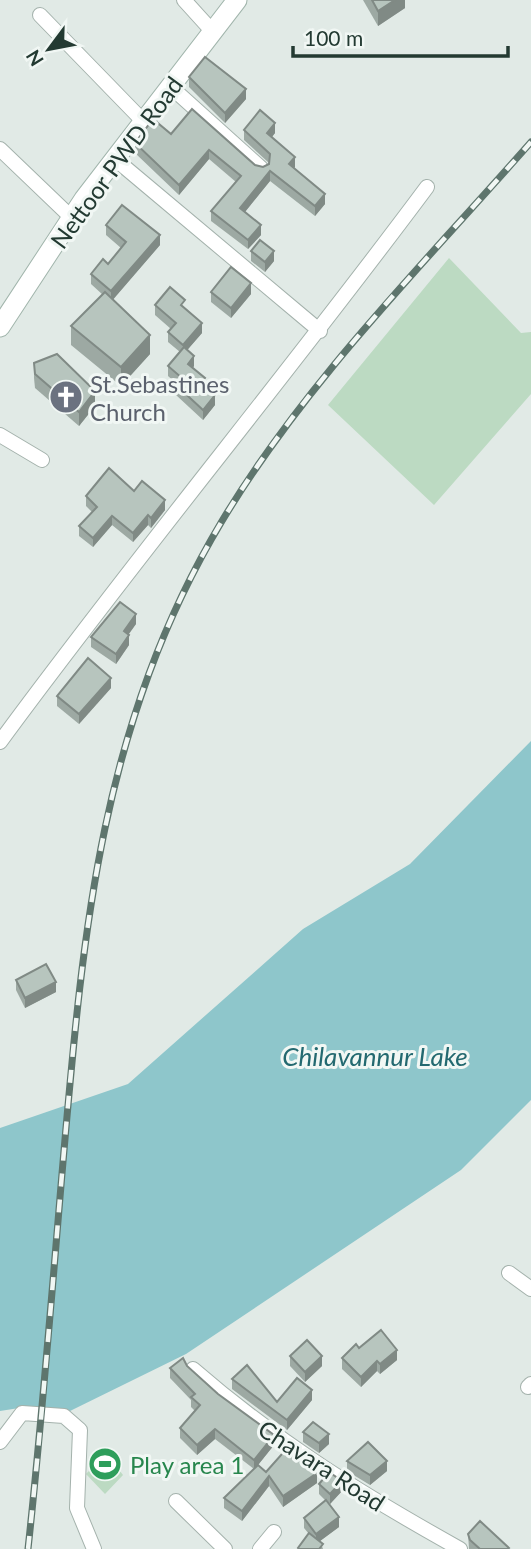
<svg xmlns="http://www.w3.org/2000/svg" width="531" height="1549" viewBox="0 0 531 1549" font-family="Lato,sans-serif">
<rect width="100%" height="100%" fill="#e1eae6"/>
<g fill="#bcdac2">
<path d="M449 258 521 333 531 332V394L434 505 328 405Z"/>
<path d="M106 1453 123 1475 105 1494 86 1474Z"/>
</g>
<path fill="#8ec6cb" d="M531 741V1100L461 1170 186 1354 70 1411 32 1406 0 1411V1128L128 1084 303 929 410 864Z"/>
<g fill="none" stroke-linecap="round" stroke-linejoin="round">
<defs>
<g id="street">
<path d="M184 0 213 32"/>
<path d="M40 15 144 122"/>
<path d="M171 87 261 168"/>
<path d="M0 149 72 218"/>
<path d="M115 159 320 331"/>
<path d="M0 435 42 460"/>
<path d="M0 742C138 554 288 374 427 187"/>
<path d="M509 1273 531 1289"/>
<path d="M193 1369C277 1442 363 1495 460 1549"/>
<path d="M528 1387 531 1384"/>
<path d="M0 1442 22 1413 64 1416 80 1430 77 1508 94 1549"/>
<path d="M176 1501 225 1549"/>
<path d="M260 1549 274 1532"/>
</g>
<path id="secondary" d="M0 327 84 199 237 0"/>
</defs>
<use href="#street" stroke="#a4b2ac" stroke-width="16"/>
<use href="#secondary" stroke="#a1b5ac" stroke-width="21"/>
<use href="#street" stroke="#fff" stroke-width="14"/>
<use href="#secondary" stroke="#fff" stroke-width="19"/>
<defs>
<path id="rail" d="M28 1549C42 1420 52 1291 63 1162 83 932 100 725 222 521 306 381 424 264 531 142"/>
</defs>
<use href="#rail" stroke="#5e756d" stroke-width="7"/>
<use href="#rail" stroke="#f1f7f4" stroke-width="4.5" stroke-dasharray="13" stroke-linecap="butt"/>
</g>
<g fill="#9da9a3">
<path d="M363 0H405V8L378 26Z"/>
<path d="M189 77 246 99 225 123 189 87Z"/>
<path d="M244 130 275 133 272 137 295 167 294 168 325 204 315 216 270 181 245 212 261 235 248 249 211 221V211L236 182 209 159 179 195 135 153V143L171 134 255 165 263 167 269 163 244 140Z"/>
<path d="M106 225 160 245 113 299 150 354 121 386 71 345V326L103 295 91 284V274L108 264 121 248 106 235Z"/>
<path d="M251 251 274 261 265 272 251 261Z"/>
<path d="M211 292 251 294 231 318 211 302Z"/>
<path d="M155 305 202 333 187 350 194 366 193 368 215 405 203 420 176 395V385L177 384 168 376V366L180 352 168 342V332L171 329 155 315Z"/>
<path d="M34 363 95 406 79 426 35 388 34 378Z"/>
<path d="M134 491 165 510 151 528 148 525 133 542 112 525 93 547 79 536V526L92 512 86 506V496Z"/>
<path d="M136 624 128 634 129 645 116 664 91 647V637Z"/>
<path d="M111 688 79 724 57 706V696Z"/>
<path d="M16 980 56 992 25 1008 16 990Z"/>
<path d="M359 1348 397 1360 380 1374 377 1371 361 1387 342 1369V1358Z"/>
<path d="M290 1356 322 1366 305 1382 290 1366Z"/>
<path d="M187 1366 274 1445 258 1465 266 1472 317 1483 283 1507 269 1486 242 1521 224 1508V1498L254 1469 215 1439 197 1455 180 1438V1428L195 1411 191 1407V1400L170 1378V1368Z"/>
<path d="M232 1379 277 1402 312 1400 287 1430 232 1389Z"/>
<path d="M303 1432 329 1444 319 1453 303 1442Z"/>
<path d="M347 1461 387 1471 370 1485 347 1471Z"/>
<path d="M319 1484 342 1491 330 1504 326 1501 339 1527 320 1541 323 1549H298L309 1534 304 1528V1518L325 1500 319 1494Z"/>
<path d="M468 1534 509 1549H469Z"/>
</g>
<g fill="#808a85">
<path d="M395 0H405V8L378 26V11Z"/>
<path d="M246 89V99L225 123V113Z"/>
<path d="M275 123V133L267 143V133Z"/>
<path d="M209 150V159L179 195V185Z"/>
<path d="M295 157V167L289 174V164Z"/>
<path d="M270 171V181L240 218V208Z"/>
<path d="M325 194V204L315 216V206Z"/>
<path d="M261 225V235L248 249V240Z"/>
<path d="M160 235V245L111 302V291Z"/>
<path d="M274 251V261L265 272V262Z"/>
<path d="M251 283V294L231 318V308Z"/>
<path d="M202 323V333L183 355V345Z"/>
<path d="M150 335V354L121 386V367Z"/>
<path d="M194 356V366L188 374V364Z"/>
<path d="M95 391V406L79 426V412Z"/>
<path d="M215 395V405L203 420V410Z"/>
<path d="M165 500V510L151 528V518Z"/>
<path d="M148 515V525L133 542V533Z"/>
<path d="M112 516V525L93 547V538Z"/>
<path d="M136 614V624L124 641V631Z"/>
<path d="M129 635V645L116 664V654Z"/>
<path d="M111 678V688L79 724V714Z"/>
<path d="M56 982V992L25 1008V998Z"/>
<path d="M397 1350V1360L380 1374V1364Z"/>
<path d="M322 1356V1366L305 1382V1372Z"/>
<path d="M377 1361V1371L361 1387V1377Z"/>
<path d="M312 1390V1400L287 1430V1420Z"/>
<path d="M215 1429V1439L197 1455V1445Z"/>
<path d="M329 1434V1444L319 1453V1443Z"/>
<path d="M274 1435V1445L254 1470V1460Z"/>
<path d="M387 1461V1471L370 1485V1475Z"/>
<path d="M317 1473V1483L283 1507V1496Z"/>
<path d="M269 1476V1486L242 1521V1511Z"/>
<path d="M342 1481V1491L330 1504V1494Z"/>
<path d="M339 1517V1527L316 1544V1534Z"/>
</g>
<g fill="#b7c5be" stroke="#808a85" stroke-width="2">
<path d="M372 0H395L378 11Z"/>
<path d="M205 57 246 89 225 113 189 77Z"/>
<path d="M192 109 255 165 263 167 269 164 270 154 244 130 260 110 275 123 267 133 295 157 289 164 325 194 315 206 270 171 240 208 261 225 248 240 211 211 241 176 209 150 179 185 135 143 153 119 171 134Z"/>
<path d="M122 205 160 235 111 291 91 274 103 259 108 264 126 242 106 225Z"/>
<path d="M260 240 274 251 265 262 251 251Z"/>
<path d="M231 267 251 283 231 308 211 292Z"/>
<path d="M170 287 185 300 181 305 202 323 183 345 168 332 176 323 155 305Z"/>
<path d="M105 292 150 335 121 367 71 326Z"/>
<path d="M184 347 194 356 188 364 205 378 201 383 215 395 203 410 176 385 182 378 168 366Z"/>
<path d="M57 354 95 391 79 412 35 374 34 363Z"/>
<path d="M109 468 134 491 142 481 165 500 151 518 148 515 133 533 112 516 93 538 79 526 97 507 86 496Z"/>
<path d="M120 602 136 614 124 631 129 635 116 654 91 637Z"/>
<path d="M88 658 111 678 79 714 57 696Z"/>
<path d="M46 964 56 982 25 998 16 980Z"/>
<path d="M381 1330 397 1350 380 1364 377 1361 361 1377 342 1358 356 1344 359 1348Z"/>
<path d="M307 1340 322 1356 305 1372 290 1356Z"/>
<path d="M183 1358 187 1366 218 1394 274 1435 254 1460 215 1429 197 1445 180 1428 200 1405 191 1397 195 1394 170 1368Z"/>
<path d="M247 1365 277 1402 297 1378 312 1390 287 1420 232 1379Z"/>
<path d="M313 1422 329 1434 319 1443 303 1432Z"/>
<path d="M368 1442 387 1461 370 1475 347 1461Z"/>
<path d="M289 1446 305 1457 317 1473 283 1496 269 1476 242 1511 224 1498 258 1465 266 1472Z"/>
<path d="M329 1472 342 1481 330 1494 319 1484Z"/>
<path d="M326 1500 339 1517 316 1534 304 1518Z"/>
<path d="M480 1521 509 1548 508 1549H480L470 1540 468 1534Z"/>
<path d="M309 1533 323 1544 319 1549H299L298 1548Z"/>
</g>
<defs>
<symbol id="church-disc" viewBox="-11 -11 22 22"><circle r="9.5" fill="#6b7280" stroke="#f1f7f4"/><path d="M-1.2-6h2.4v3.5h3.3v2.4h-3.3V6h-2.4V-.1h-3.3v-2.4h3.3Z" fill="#fff"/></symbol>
<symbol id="stadium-disc" viewBox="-11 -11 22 22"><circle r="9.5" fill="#2e9e5b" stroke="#f1f7f4"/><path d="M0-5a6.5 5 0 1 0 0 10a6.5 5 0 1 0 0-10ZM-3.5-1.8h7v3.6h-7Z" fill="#fff"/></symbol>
</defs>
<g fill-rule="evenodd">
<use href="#church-disc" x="47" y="378" width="38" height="38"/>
<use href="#stadium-disc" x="86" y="1445" width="38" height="38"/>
</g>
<g text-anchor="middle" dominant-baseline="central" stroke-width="6" stroke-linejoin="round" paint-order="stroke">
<g font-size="24" fill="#233a32" stroke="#f1f7f4">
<text transform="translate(116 162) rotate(-54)">Nettoor PWD Road</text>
<text transform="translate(322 1465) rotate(33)">Chavara Road</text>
</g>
<g font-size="24" fill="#5b616d" stroke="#f1f7f4" text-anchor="start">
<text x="90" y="383">St.Sebastines<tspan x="90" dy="28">Church</tspan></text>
</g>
<g font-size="24" fill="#27864d" stroke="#f1f7f4" text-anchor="start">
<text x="130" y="1464">Play area 1</text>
</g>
<g font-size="26" font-style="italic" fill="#236970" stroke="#f1f7f4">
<text x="375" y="1056">Chilavannur Lake</text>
</g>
</g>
<g transform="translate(49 49) rotate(238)" stroke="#f1f7f4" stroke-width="5" paint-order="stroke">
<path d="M0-5L12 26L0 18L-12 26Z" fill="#233a32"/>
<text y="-10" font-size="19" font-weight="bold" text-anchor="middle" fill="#233a32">N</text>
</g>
<path d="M293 46v10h215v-10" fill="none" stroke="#233a32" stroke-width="3.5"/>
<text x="304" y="46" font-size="21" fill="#233a32" stroke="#f1f7f4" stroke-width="5" paint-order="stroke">100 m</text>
</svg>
